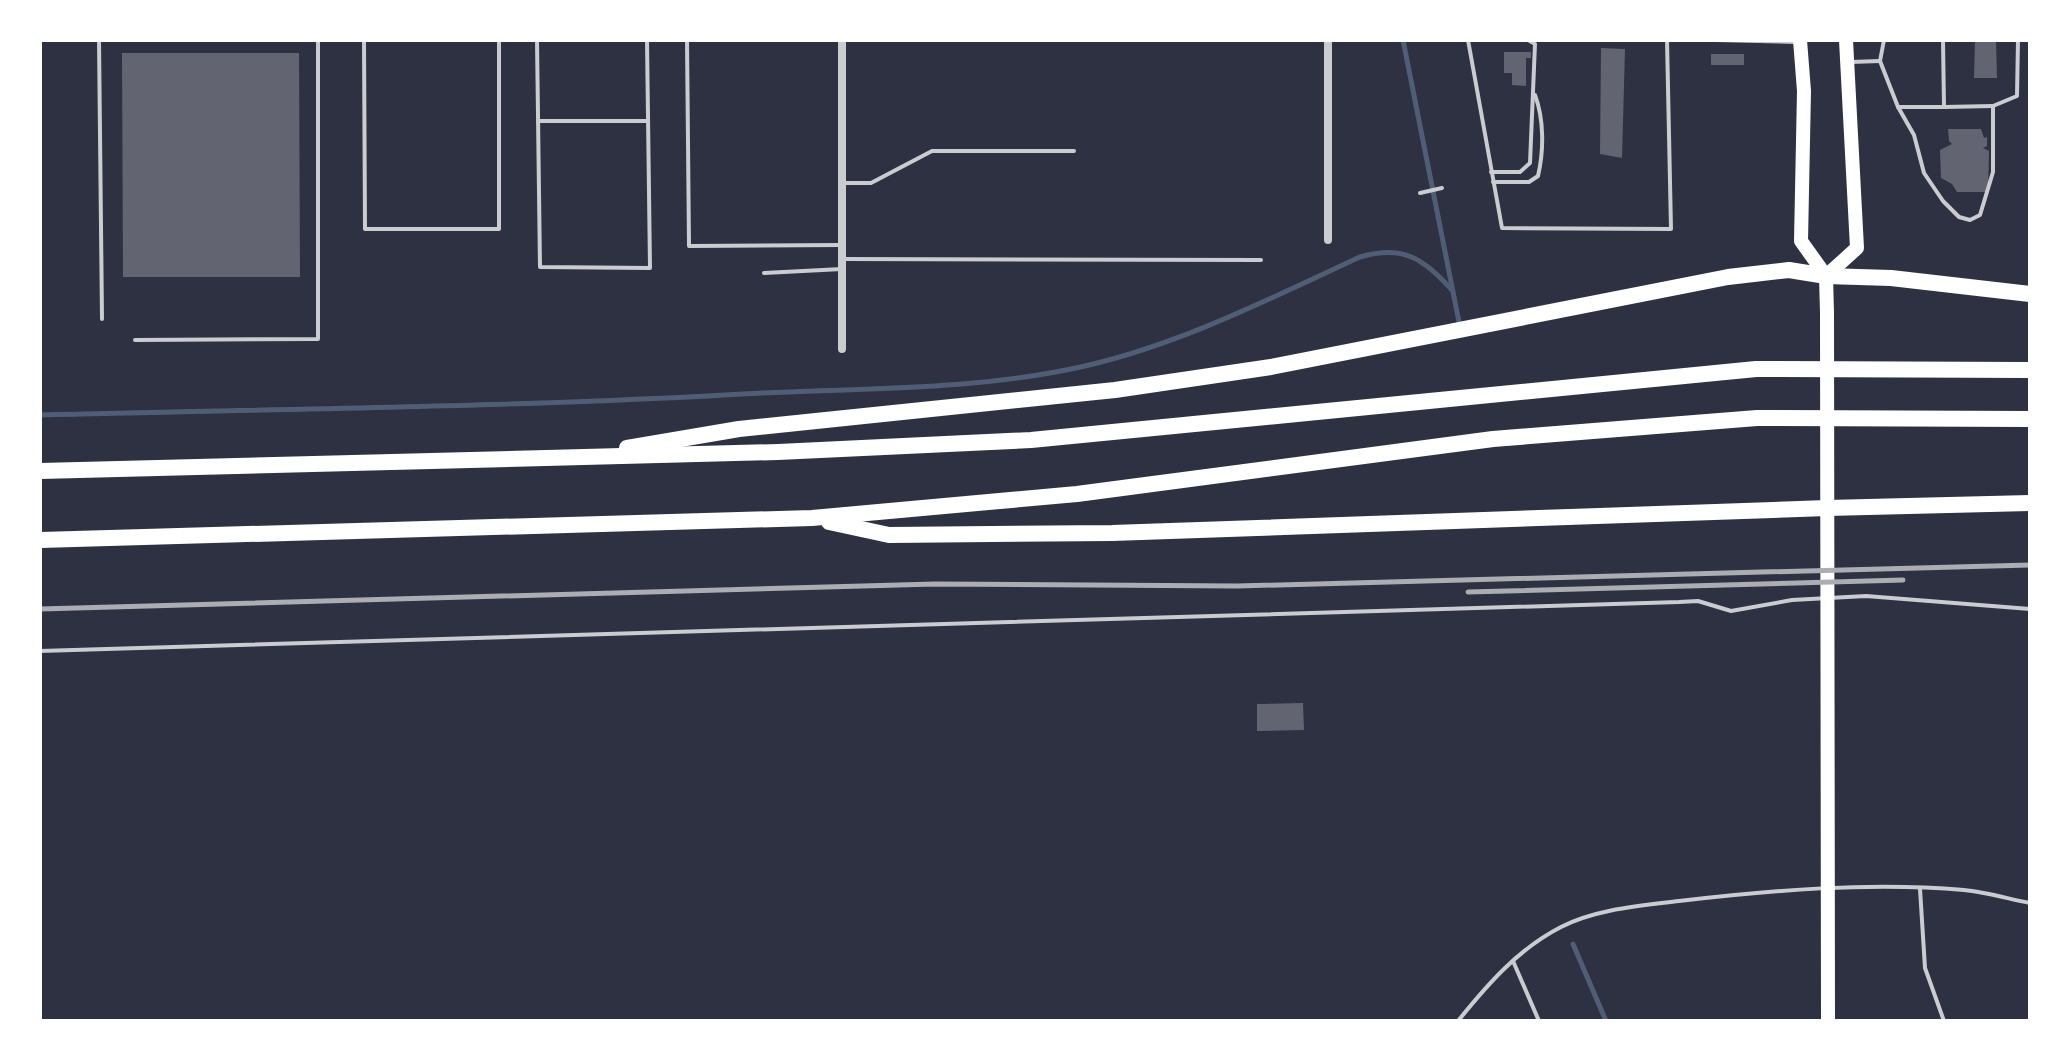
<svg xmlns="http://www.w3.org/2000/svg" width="2070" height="1061" viewBox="0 0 2070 1061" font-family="'Golos Text',sans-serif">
<rect width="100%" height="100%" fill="#2d3142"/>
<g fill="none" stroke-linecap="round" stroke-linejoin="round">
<g stroke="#4f5d75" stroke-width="5">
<path d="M1403 40 1459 322"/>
<path d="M40 415C281 409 522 407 762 393 869 388 980 390 1085 366 1181 344 1271 298 1360 257 1404 244 1423 259 1452 290"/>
<path d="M1573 944 1606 1021"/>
</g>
</g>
<g fill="#626471">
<path d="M1975 40H1996L1997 78H1974Z"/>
<path d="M1601 48 1625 49 1622 158 1600 154Z"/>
<path d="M1504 52H1531V58H1526V86L1512 85V73H1504Z"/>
<path d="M122 53H299L300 277H123Z"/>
<rect x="1711" y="54" width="33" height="11"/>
<path d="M1948 129H1981L1984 138 1987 137V146L1983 148 1989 151 1988 192H1957L1952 184 1941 178 1940 150 1952 144 1949 141Z"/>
<path d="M1303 703 1304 730 1257 731V704Z"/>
</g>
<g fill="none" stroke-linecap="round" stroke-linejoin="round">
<g stroke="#caccd0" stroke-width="4">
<path d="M99 40 102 319"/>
<path d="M364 40 365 229H499V40"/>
<path d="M537 40 540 267 650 268 647 40"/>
<path d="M687 40 689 246 840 245"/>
<path d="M1468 40 1502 228 1671 229 1667 40"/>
<path d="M1716 40 1797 42"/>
<path d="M1884 40 1880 61 1898 107 1914 135 1924 173 1943 201 1959 217 1970 220 1980 215 1993 172V106L2017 96 2018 40"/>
<path d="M1850 62 1880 61"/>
<path d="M1898 107H1944L1943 40"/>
<path d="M1944 107 1993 106"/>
<path d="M538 121H648"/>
<path d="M1491 172H1520L1530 163 1535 44 1528 40"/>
<path d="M1493 182H1529L1538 176C1544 150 1544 119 1535 95"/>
<path d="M844 183H871L932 151H1074"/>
<path d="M1420 193 1442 188"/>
<path d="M844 259 1261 260"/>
<path d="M764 273 842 269"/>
<path d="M135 340 318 339V40"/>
<path d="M40 651 1679 602 1698 601 1731 611 1792 600 1866 596 2030 609"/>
<path d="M1920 889 1925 968 1944 1021"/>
<path d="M1513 961 1539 1021"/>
<path d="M1458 1021C1487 985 1518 949 1561 927 1597 909 1639 906 1679 901 1772 890 1870 882 1964 890 1986 892 2009 899 2030 903"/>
</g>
<g stroke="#caccd0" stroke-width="8">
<path d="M842 40V349"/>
<path d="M1328 40V240"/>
</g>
<g stroke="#fff" stroke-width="14">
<path d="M1800 40 1804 91 1801 241 1826 276 1827 313 1828 1021"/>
<path d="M1826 276 1857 248 1846 40"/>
</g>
<g stroke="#fff" stroke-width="16">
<path d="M627 448 739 429 1115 390 1271 367 1728 277 1789 270 1826 276 1891 278 2030 294"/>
<path d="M40 471 778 452 1031 440 1756 369 2030 370"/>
<path d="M829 522 889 535 1112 533 1827 508 2030 503"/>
<path d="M40 540 812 518 1077 494 1493 439 1757 418 2030 419"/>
</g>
<g stroke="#abadb3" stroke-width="5">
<path d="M1468 592 1903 580"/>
<path d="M40 609 935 584 1237 586 2030 565"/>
</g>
</g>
<rect width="2070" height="1061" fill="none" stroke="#ffffff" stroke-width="84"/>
</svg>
